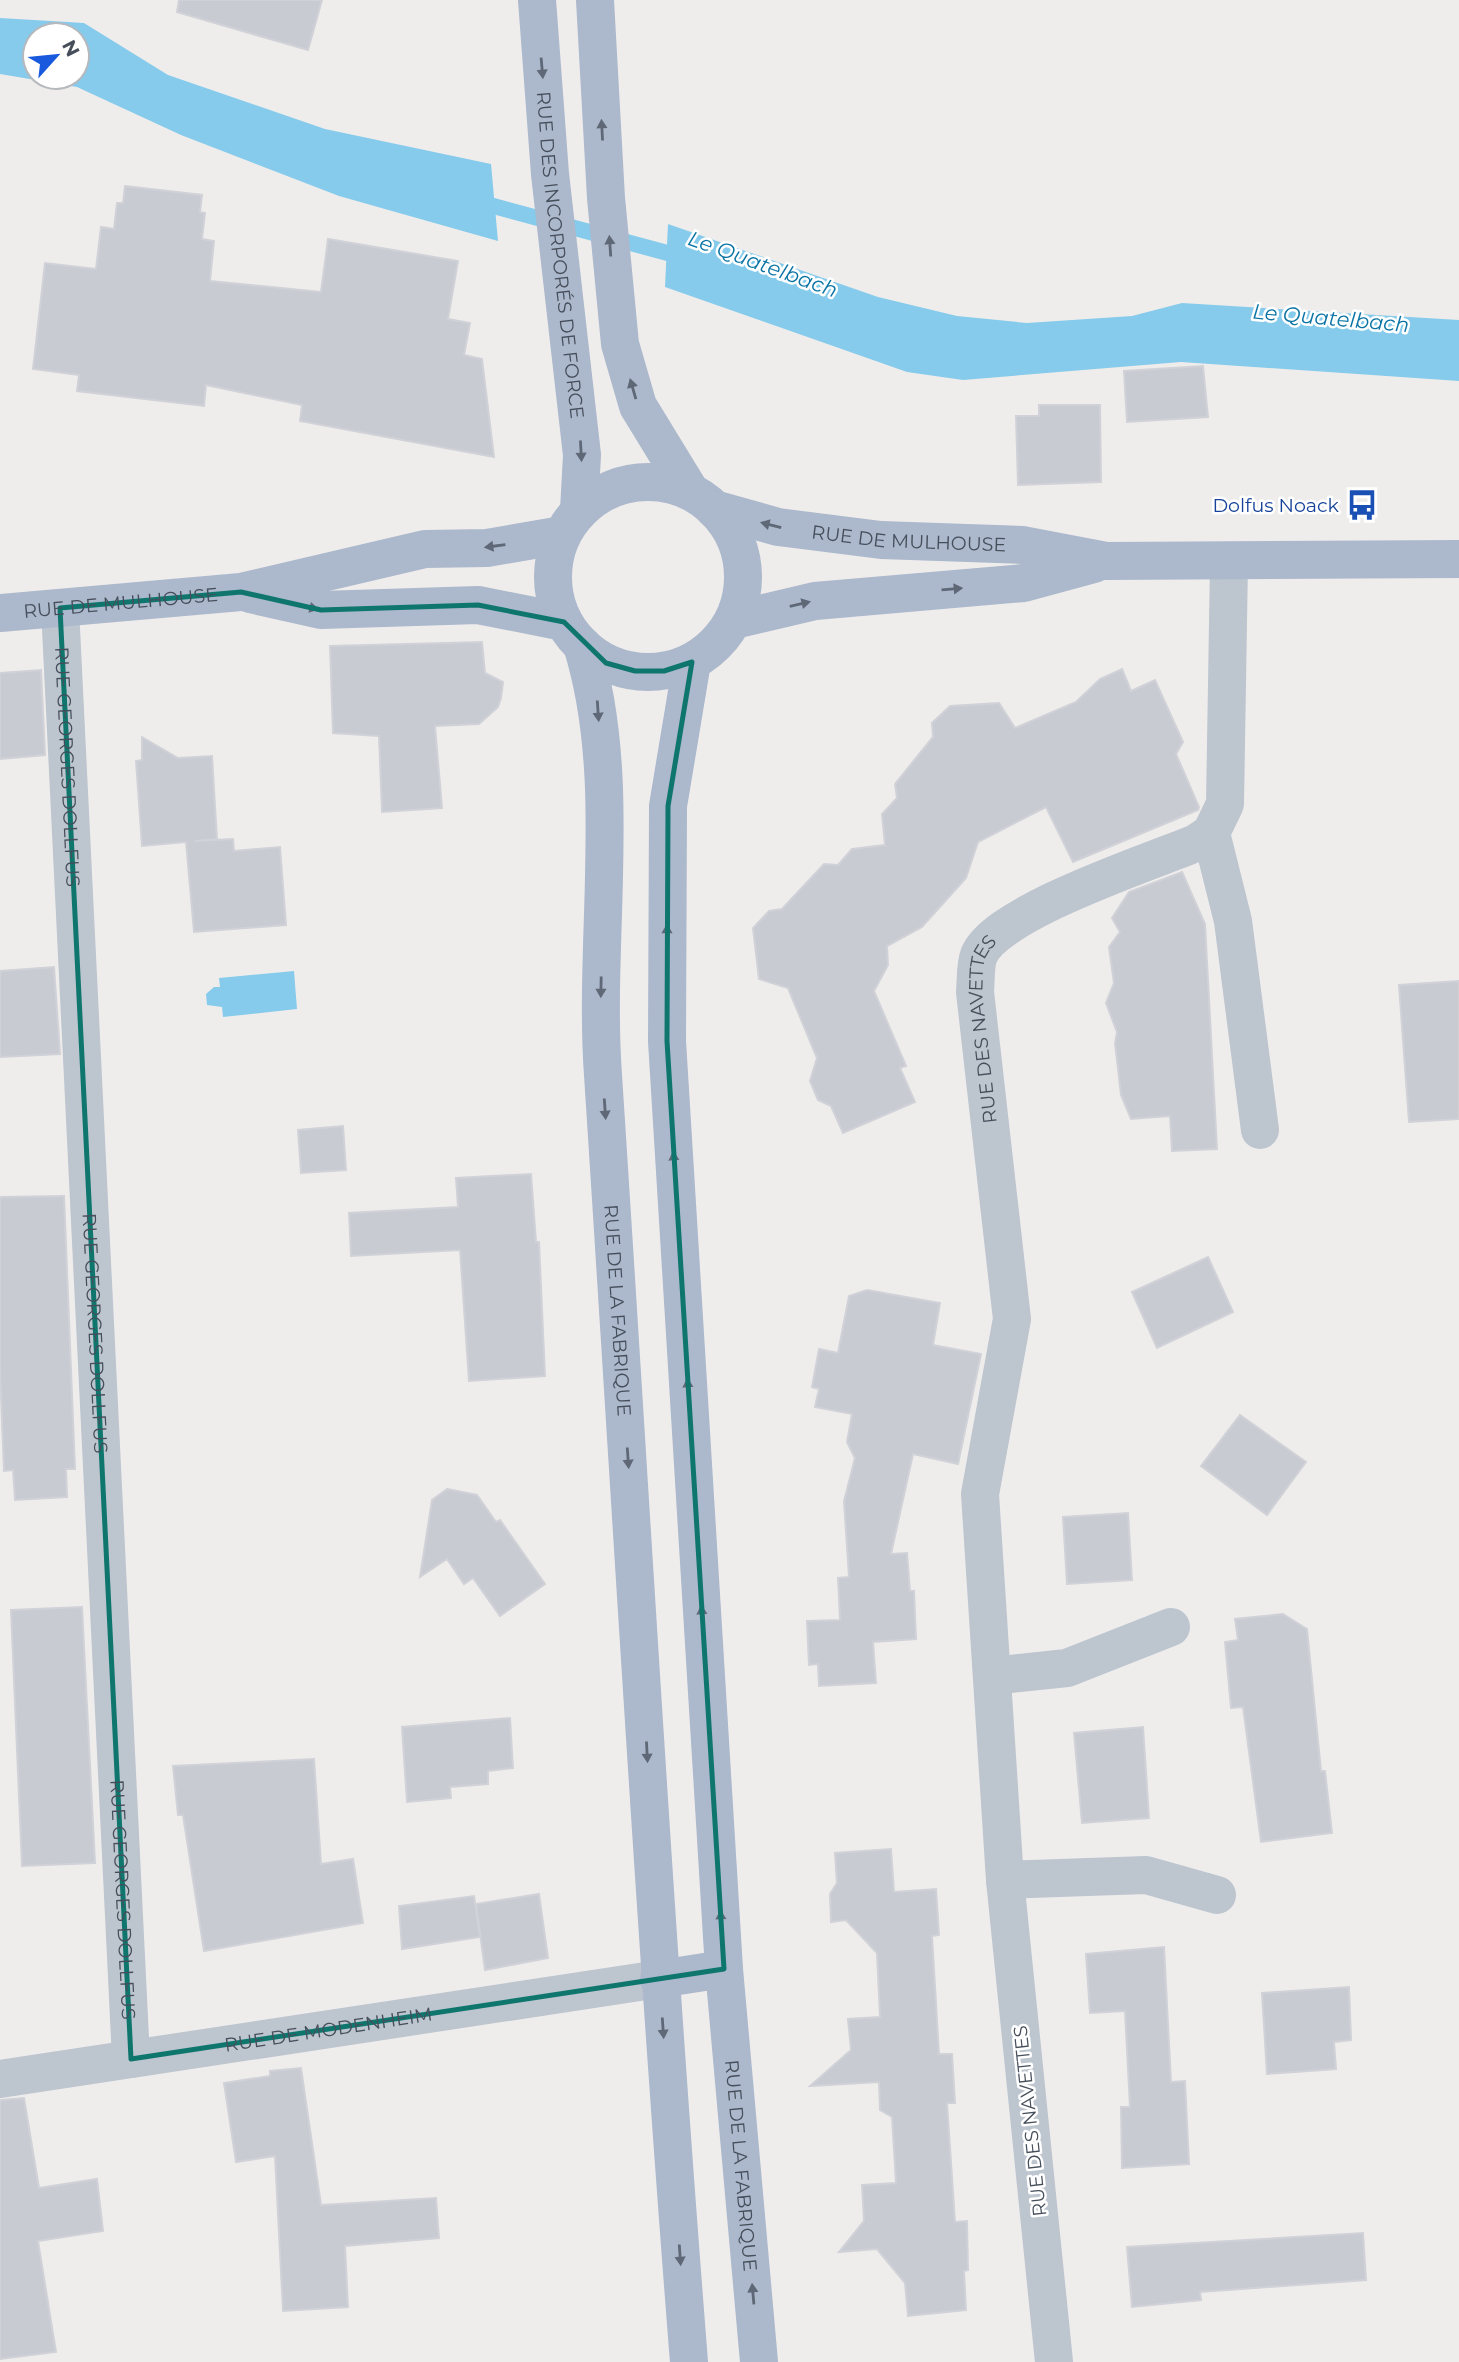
<svg xmlns="http://www.w3.org/2000/svg" width="1459" height="2362" viewBox="0 0 1459 2362" font-family="Montserrat,sans-serif">
<rect width="100%" height="100%" fill="#efedec"/>
<g fill="#86cbeb" fill-rule="evenodd">
<path d="M0 18 84 23 168 75 325 129 491 164 498 241 339 196 181 135 77 87 0 74ZM77 35V77H35V35Z"/>
<path d="M668 224 878 297 957 316 1027 323 1132 316 1182 303 1459 320V381L1181 362 963 380 907 372 665 287Z"/>
<path d="M294 971 297 1009 223 1017 222 1007 207 1005 206 994 214 987H220L219 978Z"/>
</g>
<g fill="none" stroke-linecap="round" stroke-linejoin="round">
<path stroke="#86cbeb" stroke-width="16" d="M475 201 686 258"/>
</g>
<g fill="#c9cbd3" stroke="#d0d2d8" stroke-width="2">
<path d="M179 0H322L308 50 177 12Z"/>
<path d="M125 186 202 195 200 212 205 213 202 239 214 241 210 281 321 292 328 239 458 261 448 319 470 323 464 355 482 359 494 457 300 421 302 405 206 385 204 406 77 391 79 375 33 369 45 263 96 269 101 227 114 229 117 203H123Z"/>
<path d="M1203 366 1208 417 1127 422 1124 371Z"/>
<path d="M1039 405H1100L1101 482 1018 485 1016 416H1039Z"/>
<path d="M482 642 485 673 503 682 501 698 498 707 479 724 435 726 442 808 382 812 379 736 333 733 330 646Z"/>
<path d="M1122 669 1131 691 1155 680 1183 742 1176 754 1199 807 1198 810 1073 862 1046 807 978 842 966 878 922 927 887 946 888 965 874 991 906 1066 900 1068 915 1102 843 1133 831 1106 818 1100 810 1081 817 1058 788 988 759 979 753 928 769 911 782 909 824 864 838 865 852 849 885 845 882 814 897 798 895 784 933 737 932 723 950 706 999 703 1015 728 1076 702 1100 679Z"/>
<path d="M41 670 45 755 0 759V673Z"/>
<path d="M142 737 178 758 212 756 217 839 195 841 233 839 234 851 280 847 286 925 194 932 186 842 142 846 136 761 142 760Z"/>
<path d="M1182 872 1205 924 1217 1149 1172 1151 1170 1116 1131 1119 1121 1095 1115 1043 1117 1032 1106 1003 1114 983 1109 947 1120 932 1112 918 1129 892Z"/>
<path d="M54 967 60 1054 0 1057V971Z"/>
<path d="M1459 981V1119L1409 1122 1399 985Z"/>
<path d="M343 1126 346 1170 301 1173 298 1130Z"/>
<path d="M531 1174 536 1242H539L545 1376 469 1381 460 1250 351 1256 349 1213 458 1207 456 1178Z"/>
<path d="M64 1196 75 1469H66L67 1497 15 1500 13 1470 4 1471 0 1372V1197Z"/>
<path d="M1208 1257 1233 1312 1157 1348 1132 1292Z"/>
<path d="M867 1290 940 1303 933 1345 981 1354 958 1464 913 1454 891 1554 907 1553 910 1591H914L916 1639 873 1642 876 1683 819 1686 818 1664 809 1665 807 1621 840 1620 838 1578 849 1577 844 1501 855 1458 847 1442 852 1414 815 1407 819 1389 812 1387 819 1349 838 1353 849 1296Z"/>
<path d="M1240 1415 1306 1462 1267 1515 1201 1466Z"/>
<path d="M447 1489 477 1495 496 1522 500 1520 545 1584 500 1616 473 1578 464 1584 447 1559 420 1577 432 1500Z"/>
<path d="M1128 1513 1132 1580 1067 1584 1063 1517Z"/>
<path d="M82 1607 95 1863 22 1866 11 1610Z"/>
<path d="M1283 1614 1307 1629 1321 1771H1325L1332 1833 1261 1842 1243 1707 1231 1708 1225 1642 1238 1640 1235 1619Z"/>
<path d="M510 1718 513 1768 488 1771V1784L450 1787 451 1798 407 1802 402 1727Z"/>
<path d="M1143 1727 1149 1818 1082 1823 1074 1733Z"/>
<path d="M314 1759 321 1864 353 1859 363 1923 204 1951 183 1815H178L173 1766Z"/>
<path d="M891 1849 894 1892 936 1889 939 1935 932 1936 939 2054H952L955 2103H947L955 2222 967 2221 968 2270 964 2271 966 2310 908 2316 905 2283 877 2249 839 2252 864 2221 862 2185 896 2183 892 2117 880 2110 879 2082 810 2086 851 2050 848 2019 880 2017 877 1953 846 1920 831 1922 830 1894 837 1883 835 1853Z"/>
<path d="M539 1894 548 1958 485 1970 476 1904Z"/>
<path d="M474 1896 480 1937 402 1949 399 1906Z"/>
<path d="M1164 1947 1171 2082 1185 2081 1189 2164 1122 2168 1121 2107H1130L1125 2011 1090 2013 1086 1954Z"/>
<path d="M1349 1987 1351 2040 1334 2042 1336 2069 1267 2074 1262 1993Z"/>
<path d="M301 2068 321 2205 436 2198 439 2238 345 2246 348 2307 283 2311 275 2156 236 2162 224 2083 270 2076V2071Z"/>
<path d="M24 2098 39 2188 97 2179 103 2231 38 2241 56 2352 0 2359V2100Z"/>
<path d="M1363 2233 1366 2280 1200 2292 1201 2300 1132 2307 1127 2247Z"/>
</g>
<g fill="none" stroke-linecap="round" stroke-linejoin="round">
<g stroke="#bdc5cf" stroke-width="38">
<path id="s1" d="M60 608 131 2059"/>
<path d="M1211 833 1233 921 1260 1130"/>
<path d="M992 1676 1067 1668 1171 1627"/>
<path d="M1005 1880 1146 1875 1217 1895"/>
<path id="s2" d="M0 2079 659 1979"/>
<path id="s3" d="M1054 2362 1005 1880 980 1494 1012 1319 975 992C976 981 975 965 979 955 997 912 1150 862 1196 843L1211 833 1225 804 1229 563"/>
</g>
<g stroke="#acb8cc" stroke-width="38">
<path id="s4" d="M537 0 550 174 582 455 579 510"/>
<path d="M595 0 606 198 620 344 638 406 690 491"/>
<circle cx="648" cy="577" r="95"/>
<path id="s5" d="M714 509 778 527 881 540 1022 545 1106 561 1459 559"/>
<path d="M250 594 321 610 478 605 564 622"/>
<path id="s6" d="M0 613 241 592 425 549 487 548 562 535"/>
<path d="M734 620 815 601 1024 583 1094 564"/>
<path id="s7" d="M582 645C624 780 593 935 603 1075 631 1504 655 1933 689 2362"/>
<path id="s8" d="M692 662 668 806 667 1041 724 1969 759 2362"/>
<path d="M659 1979 724 1969"/>
</g>
</g>
<defs><path id="oneway-solid" d="M-6-.8H1V-3.2L6.5 0L1 3.2V.8H-6Z" transform="scale(1.75)"/></defs>
<g fill="#5f6876">
<use href="#oneway-solid" transform="translate(542 68) rotate(85)"/>
<use href="#oneway-solid" transform="translate(602 130) rotate(-93)"/>
<use href="#oneway-solid" transform="translate(610 246) rotate(-94)"/>
<use href="#oneway-solid" transform="translate(633 389) rotate(-106)"/>
<use href="#oneway-solid" transform="translate(581 451) rotate(87)"/>
<use href="#oneway-solid" transform="translate(771 525) rotate(-166)"/>
<use href="#oneway-solid" transform="translate(495 546) rotate(172)"/>
<use href="#oneway-solid" transform="translate(952 589) rotate(-5)"/>
<use href="#oneway-solid" transform="translate(800 604) rotate(-13)"/>
<use href="#oneway-solid" transform="translate(308 607) rotate(13)"/>
<use href="#oneway-solid" transform="translate(598 711) rotate(86)"/>
<use href="#oneway-solid" transform="translate(667 935) rotate(-90)"/>
<use href="#oneway-solid" transform="translate(601 987) rotate(91)"/>
<use href="#oneway-solid" transform="translate(605 1109) rotate(86)"/>
<use href="#oneway-solid" transform="translate(674 1162) rotate(-94)"/>
<use href="#oneway-solid" transform="translate(688 1389) rotate(-94)"/>
<use href="#oneway-solid" transform="translate(628 1458) rotate(86)"/>
<use href="#oneway-solid" transform="translate(702 1616) rotate(-94)"/>
<use href="#oneway-solid" transform="translate(647 1752) rotate(87)"/>
<use href="#oneway-solid" transform="translate(721 1921) rotate(-93)"/>
<use href="#oneway-solid" transform="translate(663 2028) rotate(86)"/>
<use href="#oneway-solid" transform="translate(680 2255) rotate(86)"/>
<use href="#oneway-solid" transform="translate(753 2294) rotate(-95)"/>
</g>
<path fill="none" stroke="#0f766e" stroke-width="5" stroke-linejoin="round" d="M241 592 321 610 478 605 564 622 606 663 635 671H664L692 662 668 806 667 1041 724 1969 131 2059 60 608Z"/>
<defs>
<symbol id="bus-bare" viewBox="-9 -9 18 18"><path d="M-5-6H5V4H4V6H2V4H-2V6H-4V4H-5ZM-3.5-4V0h7V-4ZM-3.5 1.2v1.5H-2V1.2ZM2 1.2v1.5H3.5V1.2Z" fill="#1a4fb4" stroke="#fff" stroke-width="2.5" paint-order="stroke"/></symbol>
</defs>
<g fill-rule="evenodd">
<use href="#bus-bare" x="1340" y="483" width="44" height="44"/>
</g>
<g text-anchor="middle" dominant-baseline="central" stroke-width="5" stroke-linejoin="round" paint-order="stroke">
<g font-size="19" fill="#454e5a" stroke="#fff">
<text stroke="none"><textPath href="#s4" startOffset="256">RUE DES INCORPORÉS DE FORCE</textPath></text>
<text stroke="none"><textPath href="#s5" startOffset="198">RUE DE MULHOUSE</textPath></text>
<text stroke="none"><textPath href="#s6" startOffset="121">RUE DE MULHOUSE</textPath></text>
<text stroke="none"><textPath href="#s1" startOffset="159">RUE GEORGES DOLLFUS</textPath></text>
<text stroke="none"><textPath href="#s3" startOffset="1342">RUE DES NAVETTES</textPath></text>
<text stroke="none"><textPath href="#s7" startOffset="668">RUE DE LA FABRIQUE</textPath></text>
<text stroke="none"><textPath href="#s1" startOffset="726">RUE GEORGES DOLLFUS</textPath></text>
<text stroke="none"><textPath href="#s1" startOffset="1293">RUE GEORGES DOLLFUS</textPath></text>
<text stroke="none"><textPath href="#s2" startOffset="332">RUE DE MODENHEIM</textPath></text>
<text transform="translate(1030 2121) rotate(-96)">RUE DES NAVETTES</text>
<text stroke="none"><textPath href="#s8" startOffset="1508">RUE DE LA FABRIQUE</textPath></text>
</g>
<g font-size="19" fill="#164399" stroke="#fff" text-anchor="end">
<text x="1339" y="505">Dolfus Noack</text>
</g>
<g font-size="21" font-style="italic" fill="#0c75a6" stroke="#fff">
<text transform="translate(763 264) rotate(20)">Le Quatelbach</text>
<text transform="translate(1331 318) rotate(5)">Le Quatelbach</text>
</g>
</g>
<g transform="translate(56 56) rotate(63)"><circle r="33" fill="#ffffff" stroke="#b5b8bd" stroke-width="2"/>
<path d="M0-5L12 26L0 18L-12 26Z" fill="#1859dd"/>
<text y="-10" font-size="19" font-weight="bold" text-anchor="middle" fill="#454e5a">N</text>
</g>
</svg>
